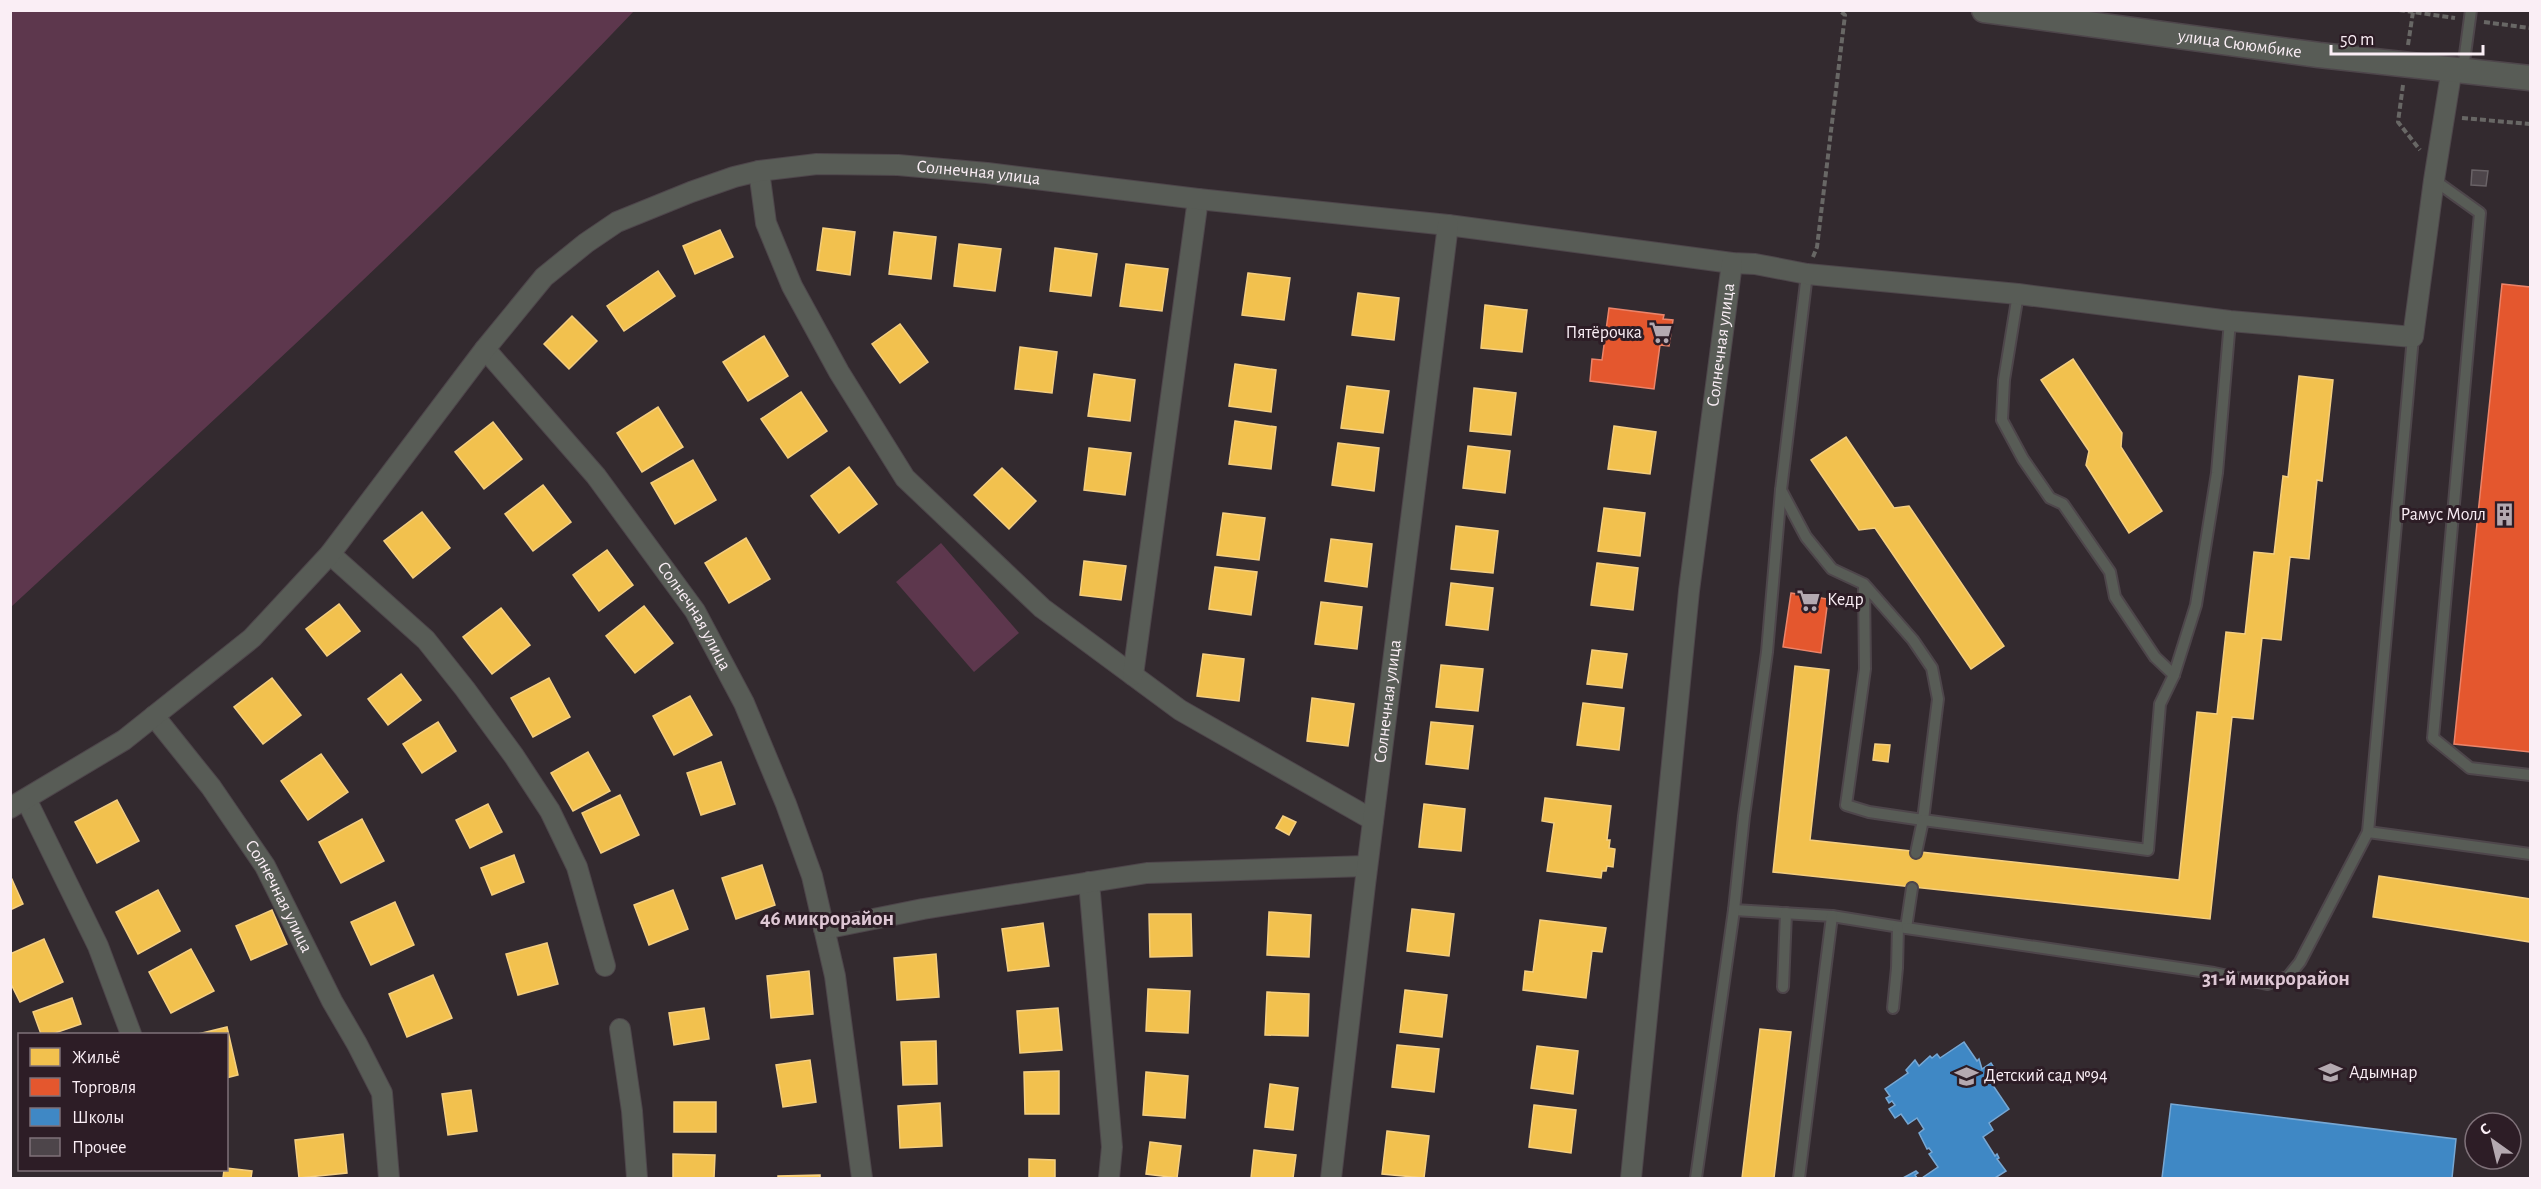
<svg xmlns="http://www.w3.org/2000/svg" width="2541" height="1189" viewBox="0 0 2541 1189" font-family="'Alegreya Sans',sans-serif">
<rect width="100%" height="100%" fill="#332a2f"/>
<g fill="#5d374d">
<path d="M11 10H634V11C436 219 222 412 11 607Z"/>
<path d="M941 543 1019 633 974 672 896 582Z"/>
</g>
<g fill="#f2c14e" stroke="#f4ce80" stroke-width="1.5">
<path d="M823 228 855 232 850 275 817 270Z"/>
<path d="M720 230 733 257 695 274 683 246Z"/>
<path d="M894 232 936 237 931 279 889 274Z"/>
<path d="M959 244 1001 249 995 291 954 286Z"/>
<path d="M1055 248 1097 254 1091 296 1050 291Z"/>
<path d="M1126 264 1168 269 1162 311 1120 306Z"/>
<path d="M658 271 675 296 624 331 607 306Z"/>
<path d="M1248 273 1290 278 1284 320 1242 315Z"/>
<path d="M1358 293 1399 298 1394 340 1352 335Z"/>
<path d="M1485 305 1527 310 1522 352 1481 348Z"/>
<path d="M572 316 597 341 569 369 544 344Z"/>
<path d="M900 324 928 362 900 383 872 344Z"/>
<path d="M764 336 788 376 748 401 723 362Z"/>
<path d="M1020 347 1057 352 1052 393 1015 389Z"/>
<path d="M2073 359 2122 433 2121 447 2162 511 2129 533 2086 465 2089 451 2041 380Z"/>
<path d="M1235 364 1276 370 1271 412 1229 406Z"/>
<path d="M1094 374 1135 380 1130 421 1088 416Z"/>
<path d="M2299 376 2333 380 2322 481 2317 480 2309 559 2290 557 2281 640 2262 638 2253 719 2232 717 2210 919 1773 872 1795 666 1829 670 1810 840 2179 880 2197 712 2217 714 2226 632 2245 634 2254 552 2274 554 2283 476 2288 477Z"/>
<path d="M1347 386 1389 391 1383 433 1341 428Z"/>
<path d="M1474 388 1516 393 1511 435 1470 431Z"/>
<path d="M801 392 827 431 788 458 761 419Z"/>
<path d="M658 407 683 447 642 472 617 433Z"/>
<path d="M1235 421 1276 427 1271 469 1229 464Z"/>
<path d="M493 422 522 459 484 489 455 452Z"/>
<path d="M1614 426 1656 432 1650 474 1608 469Z"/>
<path d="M1846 437 1894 508 1909 506 2004 646 1971 669 1875 528 1859 530 1811 460Z"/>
<path d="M1338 443 1379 448 1374 491 1332 485Z"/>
<path d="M1468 446 1510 451 1505 493 1463 488Z"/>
<path d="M1089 448 1131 453 1125 495 1084 490Z"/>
<path d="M693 460 716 500 675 524 651 483Z"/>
<path d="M849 467 877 504 839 533 811 496Z"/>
<path d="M1002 468 1036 501 1009 529 974 495Z"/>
<path d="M543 485 571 522 533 551 505 514Z"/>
<path d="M1604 508 1645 513 1640 556 1598 551Z"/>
<path d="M422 512 450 548 413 578 384 541Z"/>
<path d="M1223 513 1265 518 1259 560 1217 555Z"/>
<path d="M1456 526 1498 531 1493 573 1451 569Z"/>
<path d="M746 538 770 579 729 603 705 563Z"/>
<path d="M1331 539 1372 544 1367 587 1325 581Z"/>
<path d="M607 550 633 585 599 611 573 575Z"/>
<path d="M1084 561 1126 566 1121 600 1080 595Z"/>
<path d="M1597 563 1638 568 1633 610 1591 605Z"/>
<path d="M1215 567 1257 572 1251 615 1209 609Z"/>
<path d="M1451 583 1493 588 1488 630 1446 625Z"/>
<path d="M1321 602 1362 607 1357 649 1315 644Z"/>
<path d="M339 604 360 631 327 656 306 629Z"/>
<path d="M644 606 673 643 635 673 606 636Z"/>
<path d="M501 608 530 645 492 674 463 637Z"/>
<path d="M1592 650 1627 654 1622 688 1587 684Z"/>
<path d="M1203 654 1244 659 1239 701 1197 696Z"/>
<path d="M1441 665 1483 669 1478 711 1436 707Z"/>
<path d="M401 674 421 700 388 725 368 699Z"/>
<path d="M272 678 301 715 263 744 234 707Z"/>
<path d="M549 678 570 717 533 737 511 698Z"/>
<path d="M690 696 712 735 674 755 653 716Z"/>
<path d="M1312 698 1354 704 1348 746 1307 741Z"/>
<path d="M1583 703 1624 708 1619 750 1577 745Z"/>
<path d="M438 722 456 751 422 773 403 744Z"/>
<path d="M1431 722 1473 726 1468 769 1426 764Z"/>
<path d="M1875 744 1890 745 1888 762 1873 760Z"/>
<path d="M588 752 610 791 573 811 551 773Z"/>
<path d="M321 754 348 792 308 820 281 781Z"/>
<path d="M721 762 735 804 701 815 687 773Z"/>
<path d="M620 795 639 835 601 853 582 813Z"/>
<path d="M1545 798 1611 806 1607 840H1610L1609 848 1615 849 1613 867 1607 866 1606 871H1602L1601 878 1547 871 1554 823 1542 821Z"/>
<path d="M117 800 139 841 97 863 75 822Z"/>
<path d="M488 804 502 832 470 848 456 820Z"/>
<path d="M1424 804 1465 809 1461 851 1419 847Z"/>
<path d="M1283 816 1296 822 1289 835 1276 828Z"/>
<path d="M362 819 384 861 341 883 319 842Z"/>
<path d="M514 855 524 882 492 895 481 868Z"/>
<path d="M762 865 775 905 736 919 722 878Z"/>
<path d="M10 875 23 904 10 910Z"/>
<path d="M2379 876 2530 899V942L2373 917Z"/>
<path d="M158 890 180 931 138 954 116 912Z"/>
<path d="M673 890 688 929 649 945 634 905Z"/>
<path d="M395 902 414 945 371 965 351 922Z"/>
<path d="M1412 909 1454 914 1449 956 1407 951Z"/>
<path d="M272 910 287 944 251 960 236 926Z"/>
<path d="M1269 912 1311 915 1309 957 1267 955Z"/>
<path d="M1149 914H1191L1192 956 1150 957Z"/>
<path d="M1540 920 1606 928 1602 952 1592 951 1586 998 1523 990 1525 971 1533 972Z"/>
<path d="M1043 923 1049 966 1008 971 1002 929Z"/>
<path d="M44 939 63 982 20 1002 10 982V954Z"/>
<path d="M547 943 558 984 518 995 506 954Z"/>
<path d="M191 949 214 991 171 1013 149 972Z"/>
<path d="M936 954 939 997 897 1000 894 958Z"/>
<path d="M809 971 813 1014 771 1018 767 976Z"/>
<path d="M433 975 452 1018 407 1037 389 994Z"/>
<path d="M1148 989 1190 991 1188 1033 1146 1031Z"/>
<path d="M1405 990 1447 995 1442 1037 1400 1032Z"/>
<path d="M1267 992 1309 994 1308 1036 1265 1035Z"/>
<path d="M72 998 81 1024 52 1034H41L33 1012Z"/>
<path d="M704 1008 709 1039 674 1045 669 1013Z"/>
<path d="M1058 1008 1062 1050 1020 1053 1017 1011Z"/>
<path d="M227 1027 238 1075 226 1078V1034H198Z"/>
<path d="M1760 1029 1791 1032 1774 1178H1742Z"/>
<path d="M936 1041 937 1084 903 1085 901 1042Z"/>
<path d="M1397 1045 1439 1049 1434 1092 1392 1087Z"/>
<path d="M1537 1046 1578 1051 1573 1094 1531 1088Z"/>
<path d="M810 1060 816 1102 783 1107 776 1065Z"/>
<path d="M1059 1071V1114H1025L1024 1072Z"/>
<path d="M1146 1072 1188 1076 1185 1118 1143 1115Z"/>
<path d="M1270 1084 1298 1088 1293 1130 1265 1127Z"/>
<path d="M471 1090 477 1131 448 1135 442 1094Z"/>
<rect x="674" y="1102" width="42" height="30"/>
<path d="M940 1103 942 1146 900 1148 898 1106Z"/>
<path d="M1534 1105 1576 1110 1571 1153 1529 1147Z"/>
<path d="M1387 1131 1429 1136 1424 1178 1382 1174Z"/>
<path d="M343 1134 347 1173 299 1178 295 1140Z"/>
<path d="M1150 1142 1181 1146 1177 1178 1146 1174Z"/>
<path d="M1254 1150 1296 1155 1293 1178H1251Z"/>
<path d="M673 1154 715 1155 714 1178H673Z"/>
<path d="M1029 1159 1055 1160V1178H1029Z"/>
<path d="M226 1168 252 1171 251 1178H223L224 1170Z"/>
<path d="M820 1175V1178H778V1176Z"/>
</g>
<g fill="#e4572e" stroke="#eb846a" stroke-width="1.5">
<path d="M2502 284 2530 287V752L2454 744Z"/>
<path d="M1609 308 1664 315 1663 319 1673 320 1669 346 1660 345 1654 389 1590 381 1592 359 1602 360Z"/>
<path d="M1791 593 1828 599 1821 653 1783 647Z"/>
</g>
<g fill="#3f88c5" stroke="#77a7d3" stroke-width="1.5">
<path d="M1964 1042 1977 1061 1979 1059 1982 1069 1991 1063 1999 1075 1990 1081 2009 1109 1989 1123 1993 1130 1983 1137 1995 1156 1997 1154 1999 1158 1997 1159 2006 1171 1995 1178H1922L1938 1167 1929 1154 1932 1152 1929 1148 1927 1149 1919 1133 1924 1129 1917 1118 1908 1124 1901 1114 1895 1118 1889 1109 1895 1105 1892 1101 1889 1103 1886 1098 1890 1096 1885 1089 1908 1073 1906 1070 1915 1060 1919 1066 1930 1056 1932 1058 1937 1054 1940 1058Z"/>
<path d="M2171 1104 2456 1139 2452 1178H2162Z"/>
<path d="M1916 1171 1918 1173 1915 1175 1917 1178H1903Z"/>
</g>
<path fill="#4d454a" stroke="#696266" stroke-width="1.5" d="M2472 170 2488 171 2486 186 2471 185Z"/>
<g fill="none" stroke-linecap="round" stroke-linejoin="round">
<defs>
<g id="service">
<path d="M2463 69 2471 10"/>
<path d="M2434 180 2480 213 2433 738 2470 768 2530 775"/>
<path d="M2018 294 2004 380 2002 420 2023 459 2050 498 2063 504 2110 572 2115 597 2155 657 2174 675"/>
<path d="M1781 490 1806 537 1832 569 1864 584 1913 640 1932 668 1938 699 1923 820 1869 812 1846 805 1865 669 1864 584"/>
<path d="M2368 832 2530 854"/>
<path d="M1916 853 1923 820 2148 850 2160 704 2174 675 2196 605 2217 473 2230 321"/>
<path d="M1734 910 1832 916 1906 928 1912 888"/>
<path d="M1906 928 2214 973 2267 984 2288 977 2300 962 2368 832 2413 337"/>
<path d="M1783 987 1786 913"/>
<path d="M1893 1008 1897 968 1898 927"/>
<path d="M1696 1178 1734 910 1744 816 1767 652 1781 490 1807 274"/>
<path d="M1799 1178 1832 916"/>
</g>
<g id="minor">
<path d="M759 171 766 223 792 286 839 372 905 478 1042 608 1180 710 1373 820"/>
<path id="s1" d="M485 349 596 476 695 611 744 703 786 804 812 876 835 976 862 1178"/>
<path d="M330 554 426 640 465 689 514 756 550 811 577 867 605 966"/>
<path d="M1133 675 1198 199"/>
<path id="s2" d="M154 716 211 787 265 866 332 1001 357 1044 382 1093 389 1178"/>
<path d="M26 799 98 946 131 1034"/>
<path id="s3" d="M10 808 124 740 252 638 330 554 485 349 544 277 586 243 617 222 691 192 734 177 759 171 817 164 898 165 987 173 1198 199 1448 225 1732 263 1755 264 1807 274 2018 294 2230 321 2413 337 2434 180 2452 68"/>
<path d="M1089 882 1112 1147 1109 1178"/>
<path d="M824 929 923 909 1147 873 1367 866"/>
<path d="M620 1029 632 1111 637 1178"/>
<path id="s4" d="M1331 1178 1365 885 1448 225"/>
<path id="s5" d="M1631 1178 1689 591 1732 263"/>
</g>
<g id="tertiary">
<path id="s6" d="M1984 10 2319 55 2530 78"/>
</g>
</defs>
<use href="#service" stroke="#4e464b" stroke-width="14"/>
<use href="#minor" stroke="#4e464b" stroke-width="22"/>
<use href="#tertiary" stroke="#4e464b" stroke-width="27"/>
<g stroke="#686765" stroke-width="4" stroke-dasharray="6 3" stroke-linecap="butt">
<path d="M2399 10 2413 12"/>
<path d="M2484 22 2530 28"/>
<path d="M2408 45 2413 12 2455 18"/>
<path d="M2403 85 2398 122 2420 150"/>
<path d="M2462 118 2530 124"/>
<path d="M1813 257 1817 247 1845 15 1839 10"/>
</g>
<use href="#service" stroke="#585c56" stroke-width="10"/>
<use href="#minor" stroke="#585c56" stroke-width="20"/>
<use href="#tertiary" stroke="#585c56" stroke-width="24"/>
</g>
<defs>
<symbol id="supermarket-bare" viewBox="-9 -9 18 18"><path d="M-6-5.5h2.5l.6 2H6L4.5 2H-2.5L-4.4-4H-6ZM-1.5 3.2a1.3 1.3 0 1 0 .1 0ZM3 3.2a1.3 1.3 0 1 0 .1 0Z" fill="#b4a9b0" stroke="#2d1d26" stroke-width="2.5" paint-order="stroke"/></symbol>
<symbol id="building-bare" viewBox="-9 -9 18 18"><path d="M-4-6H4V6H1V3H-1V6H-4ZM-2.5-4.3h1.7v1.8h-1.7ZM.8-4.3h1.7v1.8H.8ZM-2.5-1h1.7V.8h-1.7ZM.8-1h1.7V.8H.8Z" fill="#b4a9b0" stroke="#2d1d26" stroke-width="2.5" paint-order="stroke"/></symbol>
<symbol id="school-bare" viewBox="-9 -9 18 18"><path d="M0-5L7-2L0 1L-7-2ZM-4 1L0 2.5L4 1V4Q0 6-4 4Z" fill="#b4a9b0" stroke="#2d1d26" stroke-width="2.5" paint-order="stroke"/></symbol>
</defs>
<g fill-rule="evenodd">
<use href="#supermarket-bare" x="1644" y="316" width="33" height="33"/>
<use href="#building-bare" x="2488" y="498" width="33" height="33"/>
<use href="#supermarket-bare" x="1792" y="584" width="33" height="33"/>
<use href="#school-bare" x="2314" y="1056" width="33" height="33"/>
<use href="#school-bare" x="1950" y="1060" width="33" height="33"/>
</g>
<g text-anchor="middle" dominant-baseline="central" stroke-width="6" stroke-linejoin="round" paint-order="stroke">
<g font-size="18" fill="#faeef5" stroke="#2d1d26">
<text stroke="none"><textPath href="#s6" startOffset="258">улица Сююмбике</textPath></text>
<text stroke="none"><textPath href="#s3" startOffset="1224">Солнечная улица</textPath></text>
<text stroke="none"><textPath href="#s5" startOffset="838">Солнечная улица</textPath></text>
<text stroke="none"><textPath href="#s1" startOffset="340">Солнечная улица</textPath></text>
<text stroke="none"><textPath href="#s4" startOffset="480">Солнечная улица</textPath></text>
<text stroke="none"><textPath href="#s2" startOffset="220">Солнечная улица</textPath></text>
</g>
<g font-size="18" fill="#faeef5" stroke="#2d1d26" text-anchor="start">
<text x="1642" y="333" text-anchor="end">Пятёрочка</text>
<text x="2486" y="515" text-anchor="end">Рамус Молл</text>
<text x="1827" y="600">Кедр</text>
<text x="2349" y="1073">Адымнар</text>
<text x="1984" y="1076">Детский сад №94</text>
</g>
<g font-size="21" font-weight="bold" fill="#dec7d4" stroke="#2d1d26">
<text x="827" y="918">46 микрорайон</text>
<text x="2276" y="978">31-й микрорайон</text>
</g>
</g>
<rect width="2541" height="1189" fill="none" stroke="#faeef5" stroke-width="24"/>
<rect x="18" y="1033" width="210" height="138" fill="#2d1d26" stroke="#7f7179" stroke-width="1.5"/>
<rect x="30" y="1048" width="30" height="18" fill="#f2c14e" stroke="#7f7179" stroke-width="1.5"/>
<text x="72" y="1063" font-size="18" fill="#faeef5">Жильё</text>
<rect x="30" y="1078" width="30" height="18" fill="#e4572e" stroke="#7f7179" stroke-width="1.5"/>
<text x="72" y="1093" font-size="18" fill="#faeef5">Торговля</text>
<rect x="30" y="1108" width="30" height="18" fill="#3f88c5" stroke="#7f7179" stroke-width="1.5"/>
<text x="72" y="1123" font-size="18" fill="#faeef5">Школы</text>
<rect x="30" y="1138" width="30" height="18" fill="#4d454a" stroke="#7f7179" stroke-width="1.5"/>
<text x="72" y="1153" font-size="18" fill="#faeef5">Прочее</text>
<g transform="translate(2493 1141) rotate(326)"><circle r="28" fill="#2d1d26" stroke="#7f7179" stroke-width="1.5"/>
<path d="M0-4.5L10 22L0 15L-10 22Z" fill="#b4a9b0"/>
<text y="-9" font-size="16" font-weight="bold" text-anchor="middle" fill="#faeef5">С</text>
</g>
<path d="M2331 45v9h152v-9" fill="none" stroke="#faeef5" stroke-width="3"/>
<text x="2340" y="45" font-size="18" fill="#faeef5" stroke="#2d1d26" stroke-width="4.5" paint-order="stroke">50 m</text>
</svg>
